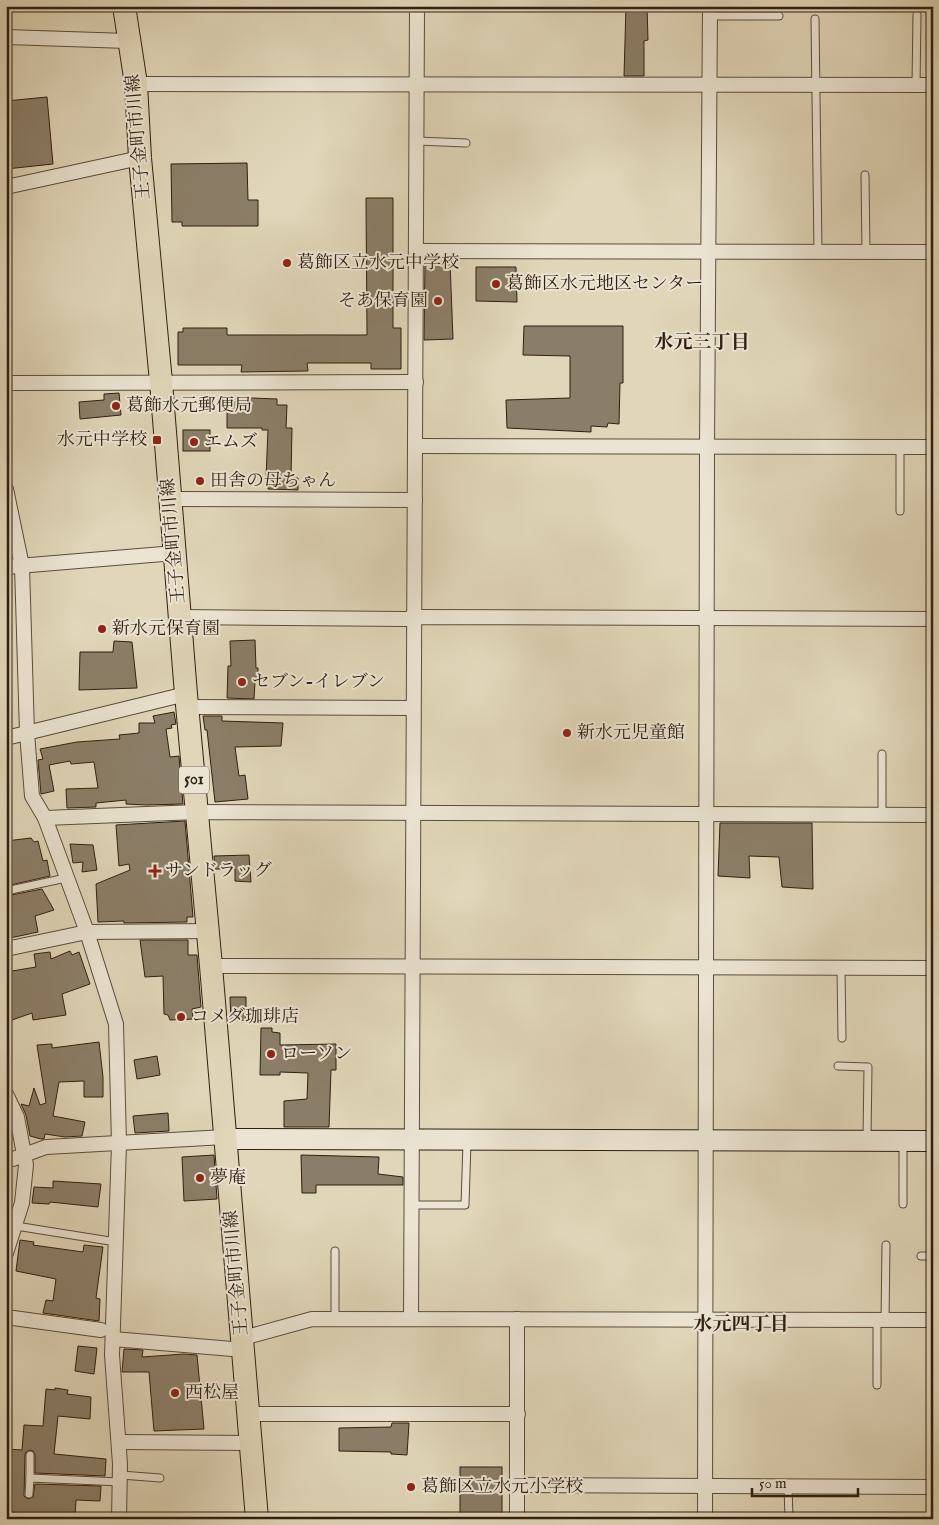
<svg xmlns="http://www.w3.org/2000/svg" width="939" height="1525" viewBox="0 0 939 1525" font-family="'IM FELL English','Noto Serif JP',serif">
<rect width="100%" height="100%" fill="#e0d6b9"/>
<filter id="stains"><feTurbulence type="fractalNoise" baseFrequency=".004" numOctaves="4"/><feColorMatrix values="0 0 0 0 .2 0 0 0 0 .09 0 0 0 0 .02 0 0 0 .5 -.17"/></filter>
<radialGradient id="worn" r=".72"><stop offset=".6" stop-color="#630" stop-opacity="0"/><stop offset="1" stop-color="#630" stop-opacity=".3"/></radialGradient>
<g fill="#8b7e68" stroke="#2f1f11">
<path d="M626 6H647L648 40 644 41V76H624Z"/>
<path d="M47 97 53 164 6 169V101Z"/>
<path d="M247 163 248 200H258V226H182V222H172L171 164Z"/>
<path d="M366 198H393V328H401V369H371V363H307L308 371 241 372 242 365H178V332H183V328H227V335H367Z"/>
<path d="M425 262H450L453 339 424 340Z"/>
<path d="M476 267H516L517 302 476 301Z"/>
<path d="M524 326H623V383H620L619 424 608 423 607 427 591 426V432L507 428 506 400 570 398V356L523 355Z"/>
<path d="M119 393 121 415 80 419 79 402 104 400V394Z"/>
<path d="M227 397 277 399V405H287L286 428H292L291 478H298V490L268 489 269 478H266L268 430H262V428H227Z"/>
<rect x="183" y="430" width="27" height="21"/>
<path d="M255 640 256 668H258V682H255L254 699 227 698 228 666H231L230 641Z"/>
<path d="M114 641 132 642 137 688 79 690 80 652H113Z"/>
<path d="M174 712 176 724 171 725 172 728 166 729 170 757 179 756 183 804 146 805 126 804V800L96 803V807L67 808 66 789 98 788 94 762 71 764 70 761 49 765 54 791 41 794 38 760 43 759 40 749 77 742 120 739 119 735 139 733V723H155L153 716Z"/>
<path d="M203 716H222V721L283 723 281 746 235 747 239 776 245 775 248 799 215 802 207 730H205Z"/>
<path d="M185 821 193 917H187V922L124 923V921L98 922 96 884 130 870 129 864 119 866 116 825Z"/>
<path d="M720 823H812L813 889 782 887 779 857 749 856 750 878 718 876Z"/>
<path d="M31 838 34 842 38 841 43 861 47 860 50 876 6 886V841Z"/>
<path d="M70 844 93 845 97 870 82 872 83 862 73 863Z"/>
<path d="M249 855 251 882 235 881V869H215L214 856Z"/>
<path d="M42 889 54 910 35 916 38 932 10 938 11 936H6V896Z"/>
<path d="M140 940H188V955H197L201 1007 192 1009 193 1019 170 1020 168 1015 164 1014 163 976 145 977Z"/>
<path d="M70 951 72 955 79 952 90 984 62 994 66 1015 33 1020 32 1013 12 1020 6 1006V972L36 967 34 954 50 952 51 959Z"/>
<path d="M230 997H246V1020L231 1021Z"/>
<path d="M261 1028H272V1032L280 1033V1045L336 1044V1070H331L329 1127H284V1101L307 1099 308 1073 280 1072V1075H260Z"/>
<path d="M99 1042 103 1077V1097H84V1081L59 1082 53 1116 85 1122 82 1136 65 1137 45 1134 44 1139H41L30 1136 26 1115 21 1104 29 1106 34 1088 40 1105 46 1103 37 1045 52 1044V1048Z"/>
<path d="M157 1056 160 1075 137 1079 134 1060Z"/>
<path d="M168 1113 169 1131 135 1133 133 1116Z"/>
<path d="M214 1155 217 1199 184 1201 182 1157Z"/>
<path d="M301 1155 379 1157 378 1174 403 1177V1185H316V1193H302Z"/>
<path d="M53 1181 101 1184 98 1207 50 1202 49 1204 32 1203 34 1187 53 1188Z"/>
<path d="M20 1240 34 1242 33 1245 83 1252 84 1245 103 1247 96 1298 100 1299 99 1321 43 1313 46 1300 53 1301 56 1279 16 1271Z"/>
<path d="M78 1346 97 1348 94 1374 75 1371Z"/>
<path d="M124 1349 143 1350 142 1357 184 1354 197 1355 204 1429 154 1431 149 1372H122Z"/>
<path d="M55 1388 68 1390 67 1394 91 1397 90 1419 58 1416 54 1454 106 1459 105 1476 35 1473V1455L33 1451 30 1450 26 1452 25 1455 24 1496 28 1499 33 1497 35 1484 101 1486 100 1501 76 1500 75 1517 46 1516 45 1519H28L29 1515 6 1512V1449L22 1450 24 1425 43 1426 46 1389 55 1390Z"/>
<path d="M392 1423H409L407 1455 391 1454V1452L339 1451V1428L391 1427Z"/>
<rect x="460" y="1467" width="42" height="52"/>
</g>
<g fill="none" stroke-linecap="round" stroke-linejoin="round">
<defs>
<g id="lane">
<path d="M711 16H779"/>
<path d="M815 19 818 252"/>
<path d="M916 85 917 15"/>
<path d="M417 141 466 143"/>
<path d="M865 175 866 252"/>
<path d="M900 447V511"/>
<path d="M882 754V814"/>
<path d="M6 891 66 878"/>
<path d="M841 968 842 1038"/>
<path d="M838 1066 868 1067 867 1138"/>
<path d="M903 1142V1204"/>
<path d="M412 1205H465L467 1142"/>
<path d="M16 1226 116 1242"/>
<path d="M335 1251V1319"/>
<path d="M921 1256H933"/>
<path d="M885 1321 886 1245"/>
<path d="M877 1385V1321"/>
<path d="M121 1475 160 1478"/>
<path d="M30 1478V1455"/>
<path d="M788 1486 789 1519"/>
<path d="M29 1494 30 1478 120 1482"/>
</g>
<g id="street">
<path d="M6 37 128 41"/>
<path d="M136 84 933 85"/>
<path d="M6 187 140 158"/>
<path d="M416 251 933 252"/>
<path d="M6 383 416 382"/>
<path d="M415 446 933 447"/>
<path d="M6 489 22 566 27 733 32 796 45 818 87 932 116 1024 119 1144 112 1355 120 1464 119 1519"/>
<path d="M170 499 415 500"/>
<path d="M6 567 175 553"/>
<path d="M180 617 406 619 414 617 933 619"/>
<path d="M187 707 413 708"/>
<path d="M6 738 186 694"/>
<path d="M45 818 197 812 933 815"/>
<path d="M6 949 87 932 208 931"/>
<path d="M211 966 933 968"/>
<path d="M6 1094 17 1117 26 1165 22 1203 6 1253"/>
<path d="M6 1158 13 1159 46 1147 225 1137"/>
<path d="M6 1317 101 1330"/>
<path d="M411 1319 417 6"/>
<path d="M517 1319V1519"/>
<path d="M243 1338 312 1319 933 1320"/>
<path d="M113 1339 244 1350"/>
<path d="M249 1414H518"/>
<path d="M119 1442 250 1443"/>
<path d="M518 1485 933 1487"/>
<path d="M705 1519 707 446 710 6"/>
</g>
<path id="secondary" d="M225 1139 933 1141"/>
<path id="primary" d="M124 6 136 84 140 158 161 382 186 694 211 966 257 1519"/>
</defs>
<use href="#lane" stroke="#5b4d3b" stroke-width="9"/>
<use href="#street" stroke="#5b4d3b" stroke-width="16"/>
<use href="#secondary" stroke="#2f1f11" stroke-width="22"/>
<use href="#primary" stroke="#2f1f11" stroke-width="24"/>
<use href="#lane" stroke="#ebe4d2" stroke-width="7"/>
<use href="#street" stroke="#ebe4d2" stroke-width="14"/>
<use href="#secondary" stroke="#ebe4d2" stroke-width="20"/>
<use href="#primary" stroke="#e0d6b9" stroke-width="22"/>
</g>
<g fill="#8f2418" stroke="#ebe4d2" stroke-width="2">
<circle cx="287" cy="263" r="5"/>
<circle cx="496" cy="284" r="5"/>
<circle cx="438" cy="301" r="5"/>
<circle cx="116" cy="406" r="5"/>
<rect x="152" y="435" width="10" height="10" rx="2.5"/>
<circle cx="194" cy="442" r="5"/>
<circle cx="200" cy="481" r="5"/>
<circle cx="102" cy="629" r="5"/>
<circle cx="242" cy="682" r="5"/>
<circle cx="567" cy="733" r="5"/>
<path d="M152.5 863.5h5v5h5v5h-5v5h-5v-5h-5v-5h5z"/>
<circle cx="181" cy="1017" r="5"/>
<circle cx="271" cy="1054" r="5"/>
<circle cx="200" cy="1178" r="5"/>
<circle cx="175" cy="1393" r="5"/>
<circle cx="411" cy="1487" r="5"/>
</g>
<g text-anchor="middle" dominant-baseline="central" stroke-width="4" stroke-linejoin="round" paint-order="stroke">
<rect fill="#ebe4d2" stroke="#675a4b" stroke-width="1" x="179" y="766.5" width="30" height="27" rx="4"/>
<g font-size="16" font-weight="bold" fill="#2f1f11">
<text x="194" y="780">501</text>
</g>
<g font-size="18" fill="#2f1f11" stroke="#ebe4d2">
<text transform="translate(139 137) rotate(-95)">王子金町市川線</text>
<text transform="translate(174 541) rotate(-95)">王子金町市川線</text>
<text transform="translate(237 1273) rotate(-95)">王子金町市川線</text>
</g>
<g font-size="18" fill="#2f1f11" stroke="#ebe4d2" text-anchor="start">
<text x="297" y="263">葛飾区立水元中学校</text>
<text x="506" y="284">葛飾区水元地区センター</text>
<text x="428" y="301" text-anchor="end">そあ保育園</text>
<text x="126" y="406">葛飾水元郵便局</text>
<text x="147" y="440" text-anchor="end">水元中学校</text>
<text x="204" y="442">エムズ</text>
<text x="210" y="481">田舎の母ちゃん</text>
<text x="112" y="629">新水元保育園</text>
<text x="252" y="682">セブン-イレブン</text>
<text x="577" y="733">新水元児童館</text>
<text x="165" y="871">サンドラッグ</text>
<text x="191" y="1017">コメダ珈琲店</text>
<text x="281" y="1054">ローソン</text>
<text x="210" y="1178">夢庵</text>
<text x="185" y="1393">西松屋</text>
<text x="421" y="1487">葛飾区立水元小学校</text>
</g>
<g font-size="19" font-weight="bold" fill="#2f1f11" stroke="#ebe4d2">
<text x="702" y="343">水元三丁目</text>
<text x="741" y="1325">水元四丁目</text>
</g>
</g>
<rect width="939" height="1525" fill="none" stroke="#e0d6b9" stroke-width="25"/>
<rect x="8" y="8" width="924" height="1510" fill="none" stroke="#2f1f11" stroke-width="2.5"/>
<rect x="12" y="12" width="914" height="1500" fill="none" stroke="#2f1f11"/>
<path d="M752 1488v8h106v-8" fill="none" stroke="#2f1f11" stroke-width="2.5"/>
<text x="759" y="1488" font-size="15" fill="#2f1f11" stroke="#ebe4d2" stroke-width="4" paint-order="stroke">50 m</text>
<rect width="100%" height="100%" filter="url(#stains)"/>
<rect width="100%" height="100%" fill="url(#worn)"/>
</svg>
